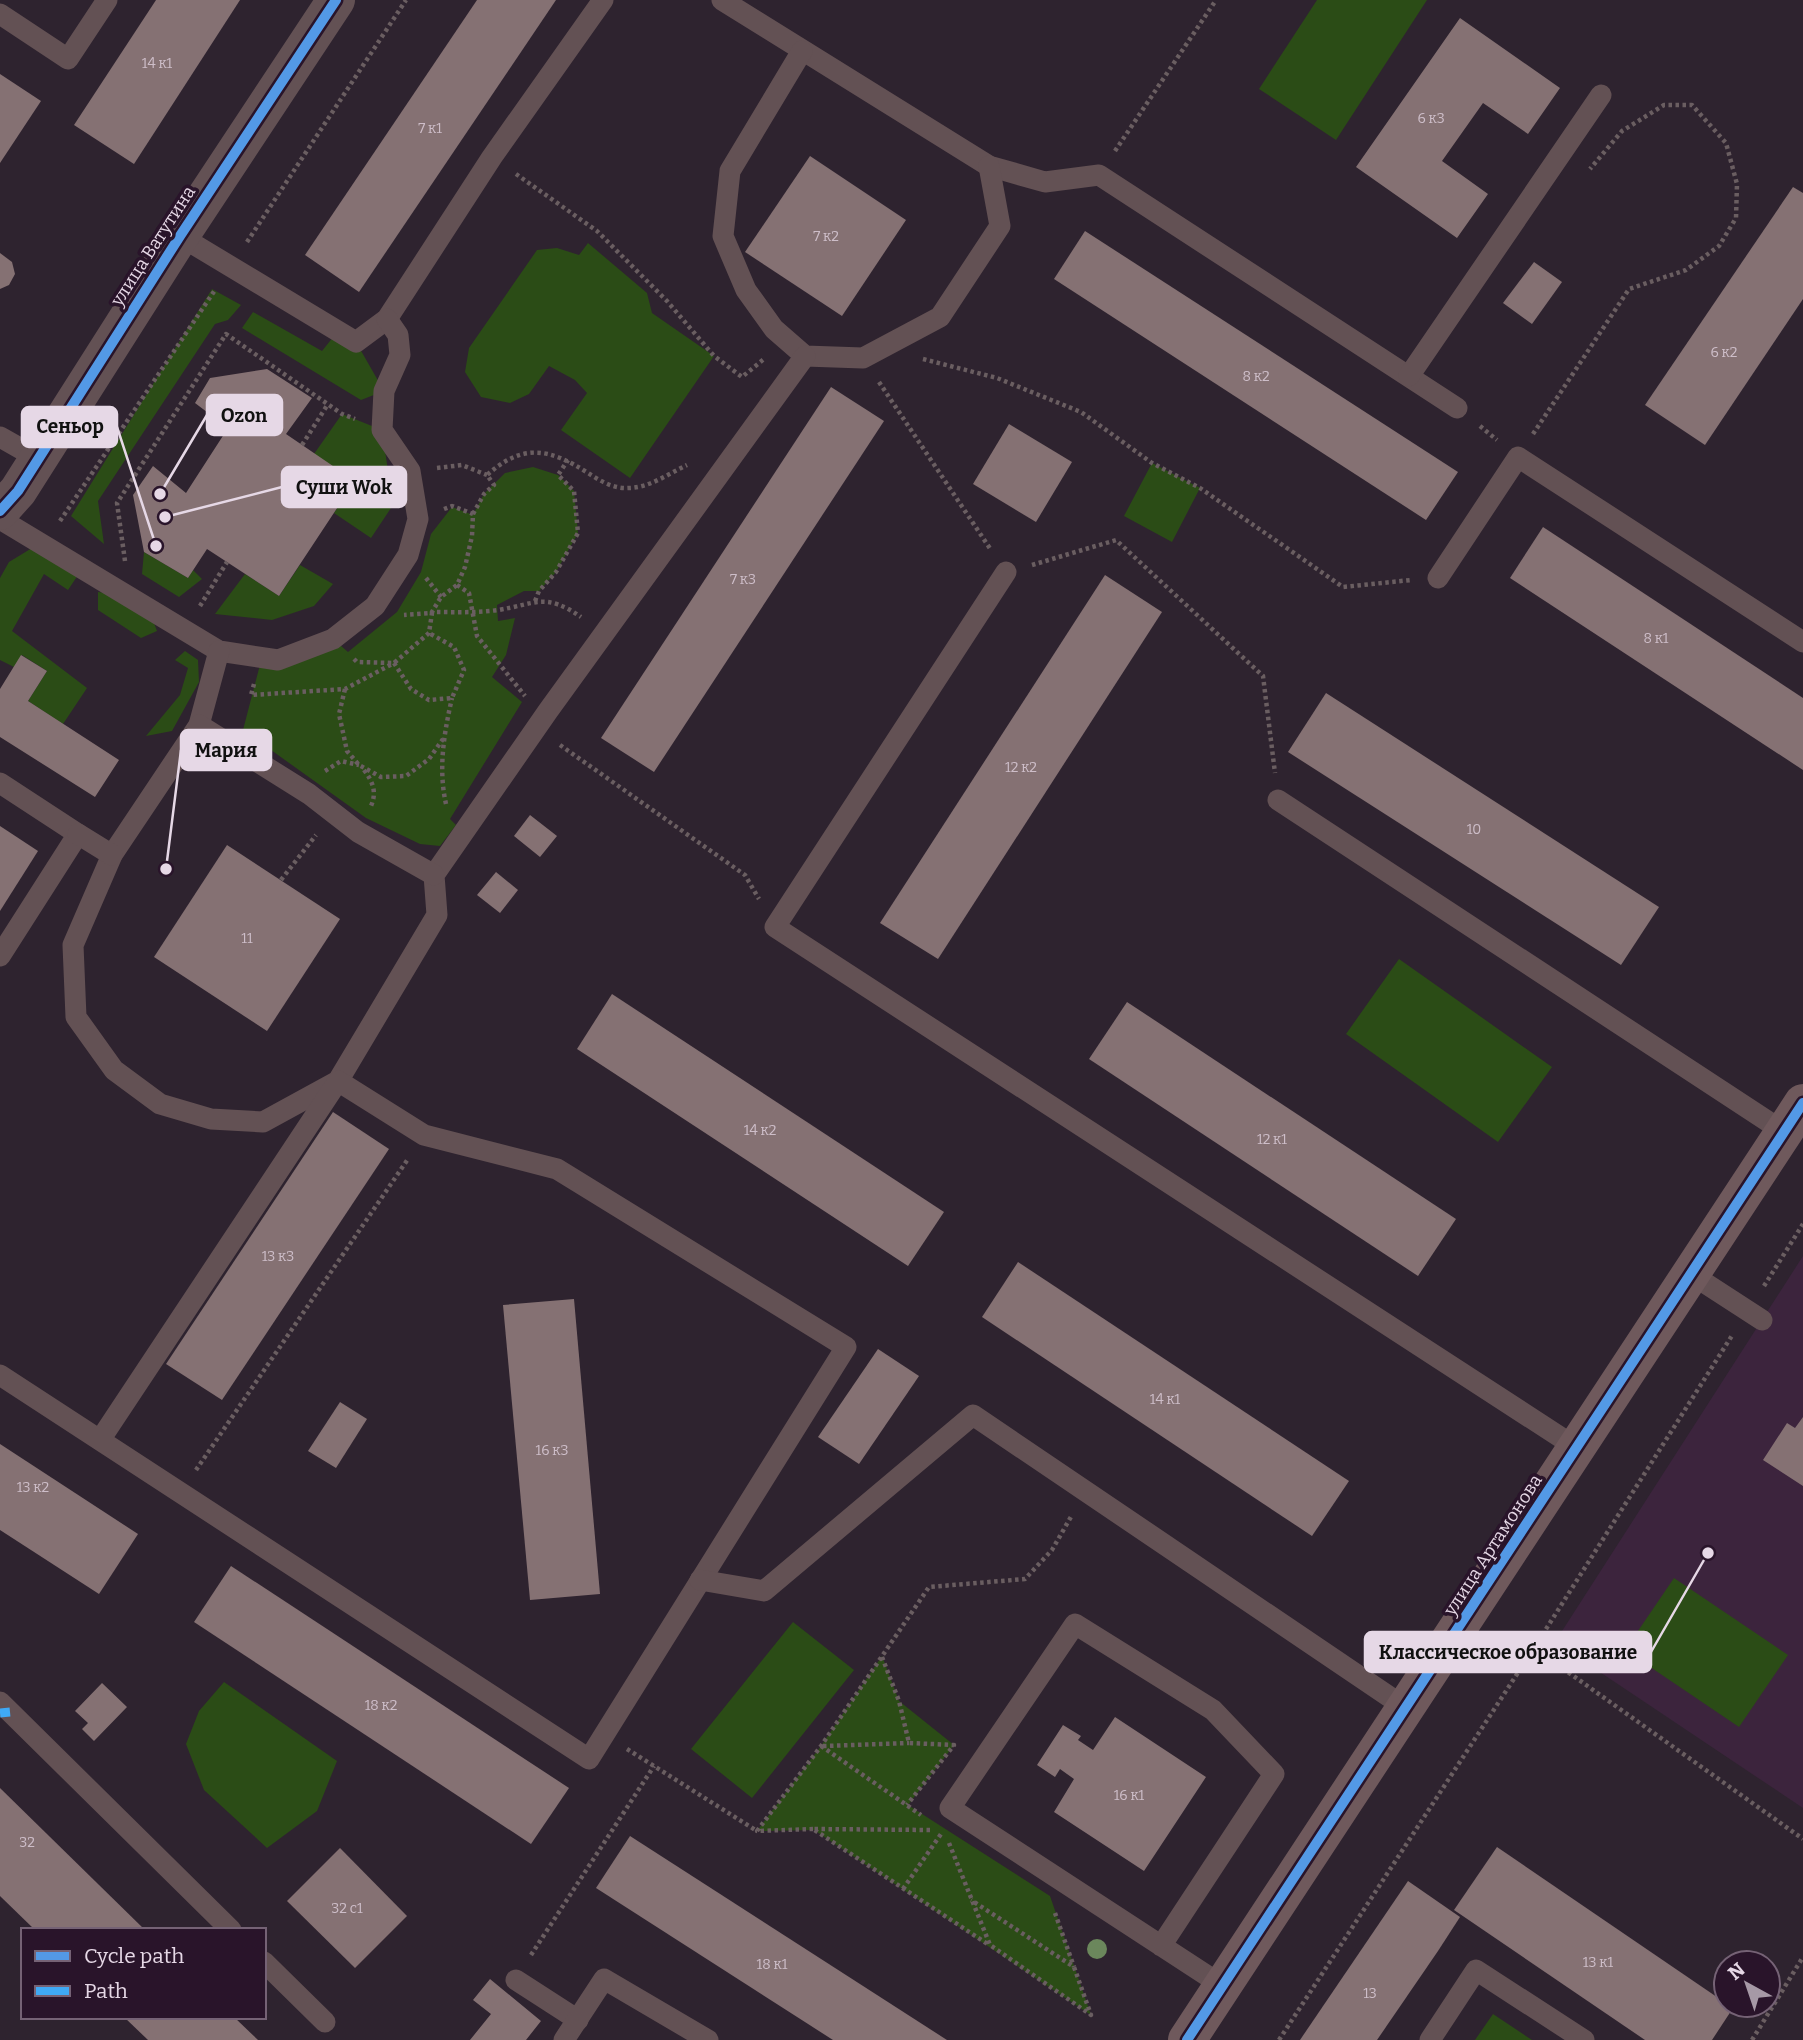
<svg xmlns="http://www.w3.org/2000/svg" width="1803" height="2040" viewBox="0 0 1803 2040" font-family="Bitter,serif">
<rect width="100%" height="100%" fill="#2e232f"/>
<path fill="#3c243d" d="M1803 1256V1808L1555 1642Z"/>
<g fill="#2b4c16">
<path d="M1317 0H1427L1336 140 1259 89Z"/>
<path d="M588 243 647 293 652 313 714 356 630 478 561 430 587 393 575 380 549 366 529 394 510 403 481 397 465 372 469 348 537 250 557 248 579 255Z"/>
<path d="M212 289 241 305 228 320 215 324 98 501 104 544 71 516Z"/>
<path d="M253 312 322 351 338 331 356 342 384 391 361 400 242 328Z"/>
<path d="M342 414 382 430 393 505 371 538 334 513 355 481 314 454Z"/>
<path d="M1152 463 1200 488 1172 542 1124 516Z"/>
<path d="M533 467 558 475 574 491 578 533 556 572 539 591H524L497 605 498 621 515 618 506 655 492 677 522 702 450 819 456 825 440 846 420 844 366 818 243 730 262 657 333 639 348 652 397 612 421 572 431 534 452 507 473 515 484 494 505 473Z"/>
<path d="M32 548 78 575 68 590 44 574 12 631 87 688 63 724 28 701 47 671 22 655 14 667 0 660V578L9 562Z"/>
<path d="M144 552 188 578 193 570 202 579 179 597 142 574Z"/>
<path d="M300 565 333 584 314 606 272 620 215 614 245 574 279 596Z"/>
<path d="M98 592 114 594 154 623 157 631 141 638 98 610Z"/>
<path d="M185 651 198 660 199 682 172 731 146 736 180 695 188 668 175 660Z"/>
<path d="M1399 959 1552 1067 1498 1142 1346 1034Z"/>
<path d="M1674 1578 1788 1655 1739 1727 1625 1650Z"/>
<path d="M793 1622 854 1670 752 1798 691 1749Z"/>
<path d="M882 1656 899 1701 954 1745 908 1805 1050 1896 1091 2015 814 1830 757 1831 821 1746Z"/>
<path d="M224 1682 337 1761 317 1811 267 1848 204 1790 186 1744 199 1711Z"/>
<path d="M1493 2014 1532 2040H1475Z"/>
</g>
<g fill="#857173">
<path d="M156 0H240L134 164 74 125Z"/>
<path d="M477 0H556L359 292 305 255Z"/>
<path d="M1460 18 1560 88 1528 134 1483 103 1442 161 1488 194 1457 238 1356 167Z"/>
<path d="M0 74 41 101 0 163Z"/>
<path d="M810 156 906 220 842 316 745 252Z"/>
<path d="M1793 187 1803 193V299L1705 445 1645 405Z"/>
<path d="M1085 231 1458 472 1426 520 1054 279Z"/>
<path d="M0 253 12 262 15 274 9 285 0 289Z"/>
<path d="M1534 262 1562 282 1532 324 1503 303Z"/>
<path d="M267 369 312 398 286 434 355 481 279 596 207 549 188 578 144 552 133 495 153 466 186 493 228 428 195 403 210 378Z"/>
<path d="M831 387 884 421 654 772 601 738Z"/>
<path d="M1009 424 1072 462 1036 522 973 484Z"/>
<path d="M1543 527 1803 698V770L1510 578Z"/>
<path d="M1105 575 1162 612 938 959 880 923Z"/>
<path d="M21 655 47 671 28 701 119 760 95 797 0 737V689Z"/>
<path d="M1326 693 1659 907 1621 965 1288 752Z"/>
<path d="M530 815 557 836 540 857 514 836Z"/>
<path d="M0 826 38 851 0 911Z"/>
<path d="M227 845 340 919 267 1031 154 957Z"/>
<path d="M496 872 518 890 500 913 477 895Z"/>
<path d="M612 994 944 1212 908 1266 577 1049Z"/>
<path d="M1127 1002 1456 1219 1418 1276 1089 1059Z"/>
<path d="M333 1112 389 1149 222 1400 166 1364Z"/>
<path d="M1018 1262 1349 1481 1312 1536 982 1317Z"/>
<path d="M574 1299 600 1594 530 1600 503 1305Z"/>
<path d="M878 1349 919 1376 859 1464 818 1437Z"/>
<path d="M340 1402 367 1419 336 1468 308 1451Z"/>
<path d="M1803 1417V1486L1763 1460 1787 1423 1795 1428Z"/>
<path d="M0 1444 138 1534 99 1594 0 1530Z"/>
<path d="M231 1566 569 1788 531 1844 194 1622Z"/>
<path d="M102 1683 127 1707 94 1741 82 1729 88 1723 75 1711Z"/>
<path d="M1115 1717 1206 1777 1144 1871 1054 1812 1074 1779 1060 1769 1055 1777 1037 1765 1063 1725 1081 1736 1078 1740 1093 1750Z"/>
<path d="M0 1788 145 1930H35L0 1896Z"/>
<path d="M630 1836 947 2040H833L596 1888Z"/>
<path d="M1497 1847 1733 2008 1712 2040H1645L1454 1910Z"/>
<path d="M340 1848 407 1916 355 1968 287 1901Z"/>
<path d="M1408 1881 1460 1917 1438 1951 1377 2040H1300Z"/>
<path d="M490 1979 541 2021 526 2040H470L491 2014 473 2000Z"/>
<path d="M124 2017H234L258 2040H148Z"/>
</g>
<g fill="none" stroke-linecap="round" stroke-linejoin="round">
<g stroke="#6a5e61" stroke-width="4.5" stroke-dasharray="3.5 3.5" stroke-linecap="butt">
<path d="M1115 151 1216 0"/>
<path d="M516 174 597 231 667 301 714 356 742 377 764 359"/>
<path d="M247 242 406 0"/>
<path d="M923 359 997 378 1081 412 1152 463 1200 488 1343 587 1411 580"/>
<path d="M879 382 991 550"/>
<path d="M1480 426 1497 440"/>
<path d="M1533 434 1629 289 1686 270 1719 246 1736 218 1737 184 1726 143 1692 105H1664L1622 131 1590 169"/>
<path d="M302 445 328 404"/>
<path d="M437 468 462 465 487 475"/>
<path d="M444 509 452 506 473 514 472 536 465 567 457 585 441 597 432 612C454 612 477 613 498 610 536 604 545 592 581 617"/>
<path d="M473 514 484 494 494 485 487 475C523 443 549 448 588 473 599 480 613 489 628 488 649 488 668 474 687 465"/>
<path d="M60 521 215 290"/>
<path d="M125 561 117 503 226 334 342 414 355 419"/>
<path d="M1032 565 1116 540 1263 676 1275 773"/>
<path d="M426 578 441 597"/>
<path d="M457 585 469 593 477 636 525 696"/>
<path d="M535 601 539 591 556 572 578 533 574 491 558 475 568 460"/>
<path d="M200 606 227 562"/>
<path d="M354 659 357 662 394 663 429 633 432 613 404 615"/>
<path d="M254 684 251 695 345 689 394 663 411 689 429 700 452 698 464 670 454 647 429 633"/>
<path d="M345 689 339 714 347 751 359 765 381 777 406 776 429 759 443 739"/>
<path d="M560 745 745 875 759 899"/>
<path d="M364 770C373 782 377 792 371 806"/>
<path d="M325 771 341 761 359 765"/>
<path d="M446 804C438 769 444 733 452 698"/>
<path d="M281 880 316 835"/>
<path d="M1764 1286 1803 1224"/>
<path d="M196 1470 408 1159"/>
<path d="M1534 1648 1803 1839"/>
<path d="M882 1657 899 1701 909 1743 954 1745 907 1805"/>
<path d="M821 1746 921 1815"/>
<path d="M823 1746 909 1743"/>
<path d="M627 1749 757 1831"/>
<path d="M813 1829 757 1831 821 1746 929 1587 1025 1579 1052 1550 1072 1515"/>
<path d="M930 1830 813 1829 989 1945"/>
<path d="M949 1843 990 1945 1091 2015 1074 1967 971 1900"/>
<path d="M903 1889 941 1834"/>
<path d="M1055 1913 1074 1967"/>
<path d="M531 1955 654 1766"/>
<path d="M1279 2040 1534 1648 1733 1334"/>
<path d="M1752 2040 1803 1957"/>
</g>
<g stroke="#635154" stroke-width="21">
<path d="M722 0 989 166 1045 182 1099 175 1457 408"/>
<path d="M0 14 68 59 107 0"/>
<path d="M802 51 730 171 723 236 746 290 774 329 805 356 863 358 940 317 1000 226 989 166"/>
<path d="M180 236 356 342 387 319 492 157 603 0"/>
<path d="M1409 376 1601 95"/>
<path d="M0 437 39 459"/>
<path d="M0 519 219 651 278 660 333 639 375 606 408 555 418 519 410 471 382 430 384 391 400 355 398 335 387 319"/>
<path d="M1006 572 775 927 1577 1448"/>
<path d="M1438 578 1518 457 1803 642"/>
<path d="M219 651 199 725 112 855 73 945 76 1017 114 1070 160 1104 211 1119 263 1122 338 1081 437 915 434 875 548 711 805 356"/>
<path d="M199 725 309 794 358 832 434 875"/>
<path d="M0 783 78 834 0 956"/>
<path d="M1278 800 1784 1132"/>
<path d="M78 834 112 855"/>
<path d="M1691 1274 1762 1320"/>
<path d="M0 1375 589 1759 846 1347 557 1169 424 1135 338 1081 100 1440"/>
<path d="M700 1580 764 1591 973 1415 1406 1708"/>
<path d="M0 1702 231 1930"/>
<path d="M1161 1946 1274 1774 1213 1710 1075 1624 950 1808 1223 1986"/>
<path d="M264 1962 325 2022"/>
<path d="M516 1980 578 2020"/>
<path d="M564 2040 604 1979 708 2040"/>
<path d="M1430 2040 1476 1970 1584 2040"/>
</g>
<path stroke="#635154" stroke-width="38" d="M0 511 18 491 180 236 336 0"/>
<path stroke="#6f595c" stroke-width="38" d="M1187 2040 1803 1103"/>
<path stroke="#3fa9f5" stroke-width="9" stroke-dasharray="18 9" stroke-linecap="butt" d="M0 1713 10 1712"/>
<defs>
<g id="cycleway">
<path d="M0 511 18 491 180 236 336 0"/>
<path d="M1187 2040 1803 1103"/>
</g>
</defs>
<use href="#cycleway" stroke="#29142a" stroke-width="15"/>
<use href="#cycleway" stroke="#5399e6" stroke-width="10"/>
</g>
<circle fill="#6b875c" cx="1097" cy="1949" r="10"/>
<g text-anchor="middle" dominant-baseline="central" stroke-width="7" stroke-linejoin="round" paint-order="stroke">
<g font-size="14" fill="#cebec9">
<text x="157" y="63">14 к1</text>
<text x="1431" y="118">6 к3</text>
<text x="430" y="128">7 к1</text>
<text x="826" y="236">7 к2</text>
<text x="1724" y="352">6 к2</text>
<text x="1256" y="376">8 к2</text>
<text x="743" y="579">7 к3</text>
<text x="1656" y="638">8 к1</text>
<text x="1021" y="767">12 к2</text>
<text x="1474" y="829">10</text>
<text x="247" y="938">11</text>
<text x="760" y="1130">14 к2</text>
<text x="1272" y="1139">12 к1</text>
<text x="278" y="1256">13 к3</text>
<text x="1165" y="1399">14 к1</text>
<text x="552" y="1450">16 к3</text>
<text x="33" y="1487">13 к2</text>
<text x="381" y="1705">18 к2</text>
<text x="1129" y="1795">16 к1</text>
<text x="27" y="1842">32</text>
<text x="347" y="1908">32 с1</text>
<text x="1598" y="1962">13 к1</text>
<text x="772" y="1964">18 к1</text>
<text x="1370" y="1993">13</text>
</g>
<g font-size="18" fill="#e6d8e6" stroke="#29142a">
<text transform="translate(153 246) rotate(-57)">улица Ватутина</text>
<text transform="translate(1493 1545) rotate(-57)">улица Артамонова</text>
</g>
</g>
<path fill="none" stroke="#e6d8e6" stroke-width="2.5" d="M160 494L207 415M156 546L117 427M165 517L282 487M166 869L181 750M1708 1553L1651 1652"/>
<g fill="#e6d8e6" stroke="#29142a" stroke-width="2.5">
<circle cx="160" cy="494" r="7"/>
<circle cx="156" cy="546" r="7"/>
<circle cx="165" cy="517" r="7"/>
<circle cx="166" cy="869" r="7"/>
<circle cx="1708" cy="1553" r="7"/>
</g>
<g fill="#e6d8e6" stroke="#e6d8e6" stroke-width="2.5">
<rect x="207" y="395" width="75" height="40" rx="7"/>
<rect x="22" y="407" width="95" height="40" rx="7"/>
<rect x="282" y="467" width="124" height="40" rx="7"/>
<rect x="181" y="730" width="90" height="40" rx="7"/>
<rect x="1365" y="1632" width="286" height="40" rx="7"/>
</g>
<g font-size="19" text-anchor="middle" font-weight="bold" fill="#111">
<text x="244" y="422">Ozon</text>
<text x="70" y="433">Сеньор</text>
<text x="344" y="494">Суши Wok</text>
<text x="226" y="757">Мария</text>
<text x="1508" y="1659">Классическое образование</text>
</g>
<rect x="21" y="1928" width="245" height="91" fill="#29142a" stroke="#756275" stroke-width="2"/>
<rect x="35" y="1951" width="35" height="10" fill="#5399e6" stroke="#756275" stroke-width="2"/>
<text x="84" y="1963" font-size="21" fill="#e6d8e6">Cycle path</text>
<rect x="35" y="1986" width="35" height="10" fill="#3fa9f5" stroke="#756275" stroke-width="2"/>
<text x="84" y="1998" font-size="21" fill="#e6d8e6">Path</text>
<g transform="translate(1747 1984) rotate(320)"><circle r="33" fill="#29142a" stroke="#756275" stroke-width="2"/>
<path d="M0-5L12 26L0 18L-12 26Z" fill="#a699a6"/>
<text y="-10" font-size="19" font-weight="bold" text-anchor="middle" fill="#e6d8e6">N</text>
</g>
</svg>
